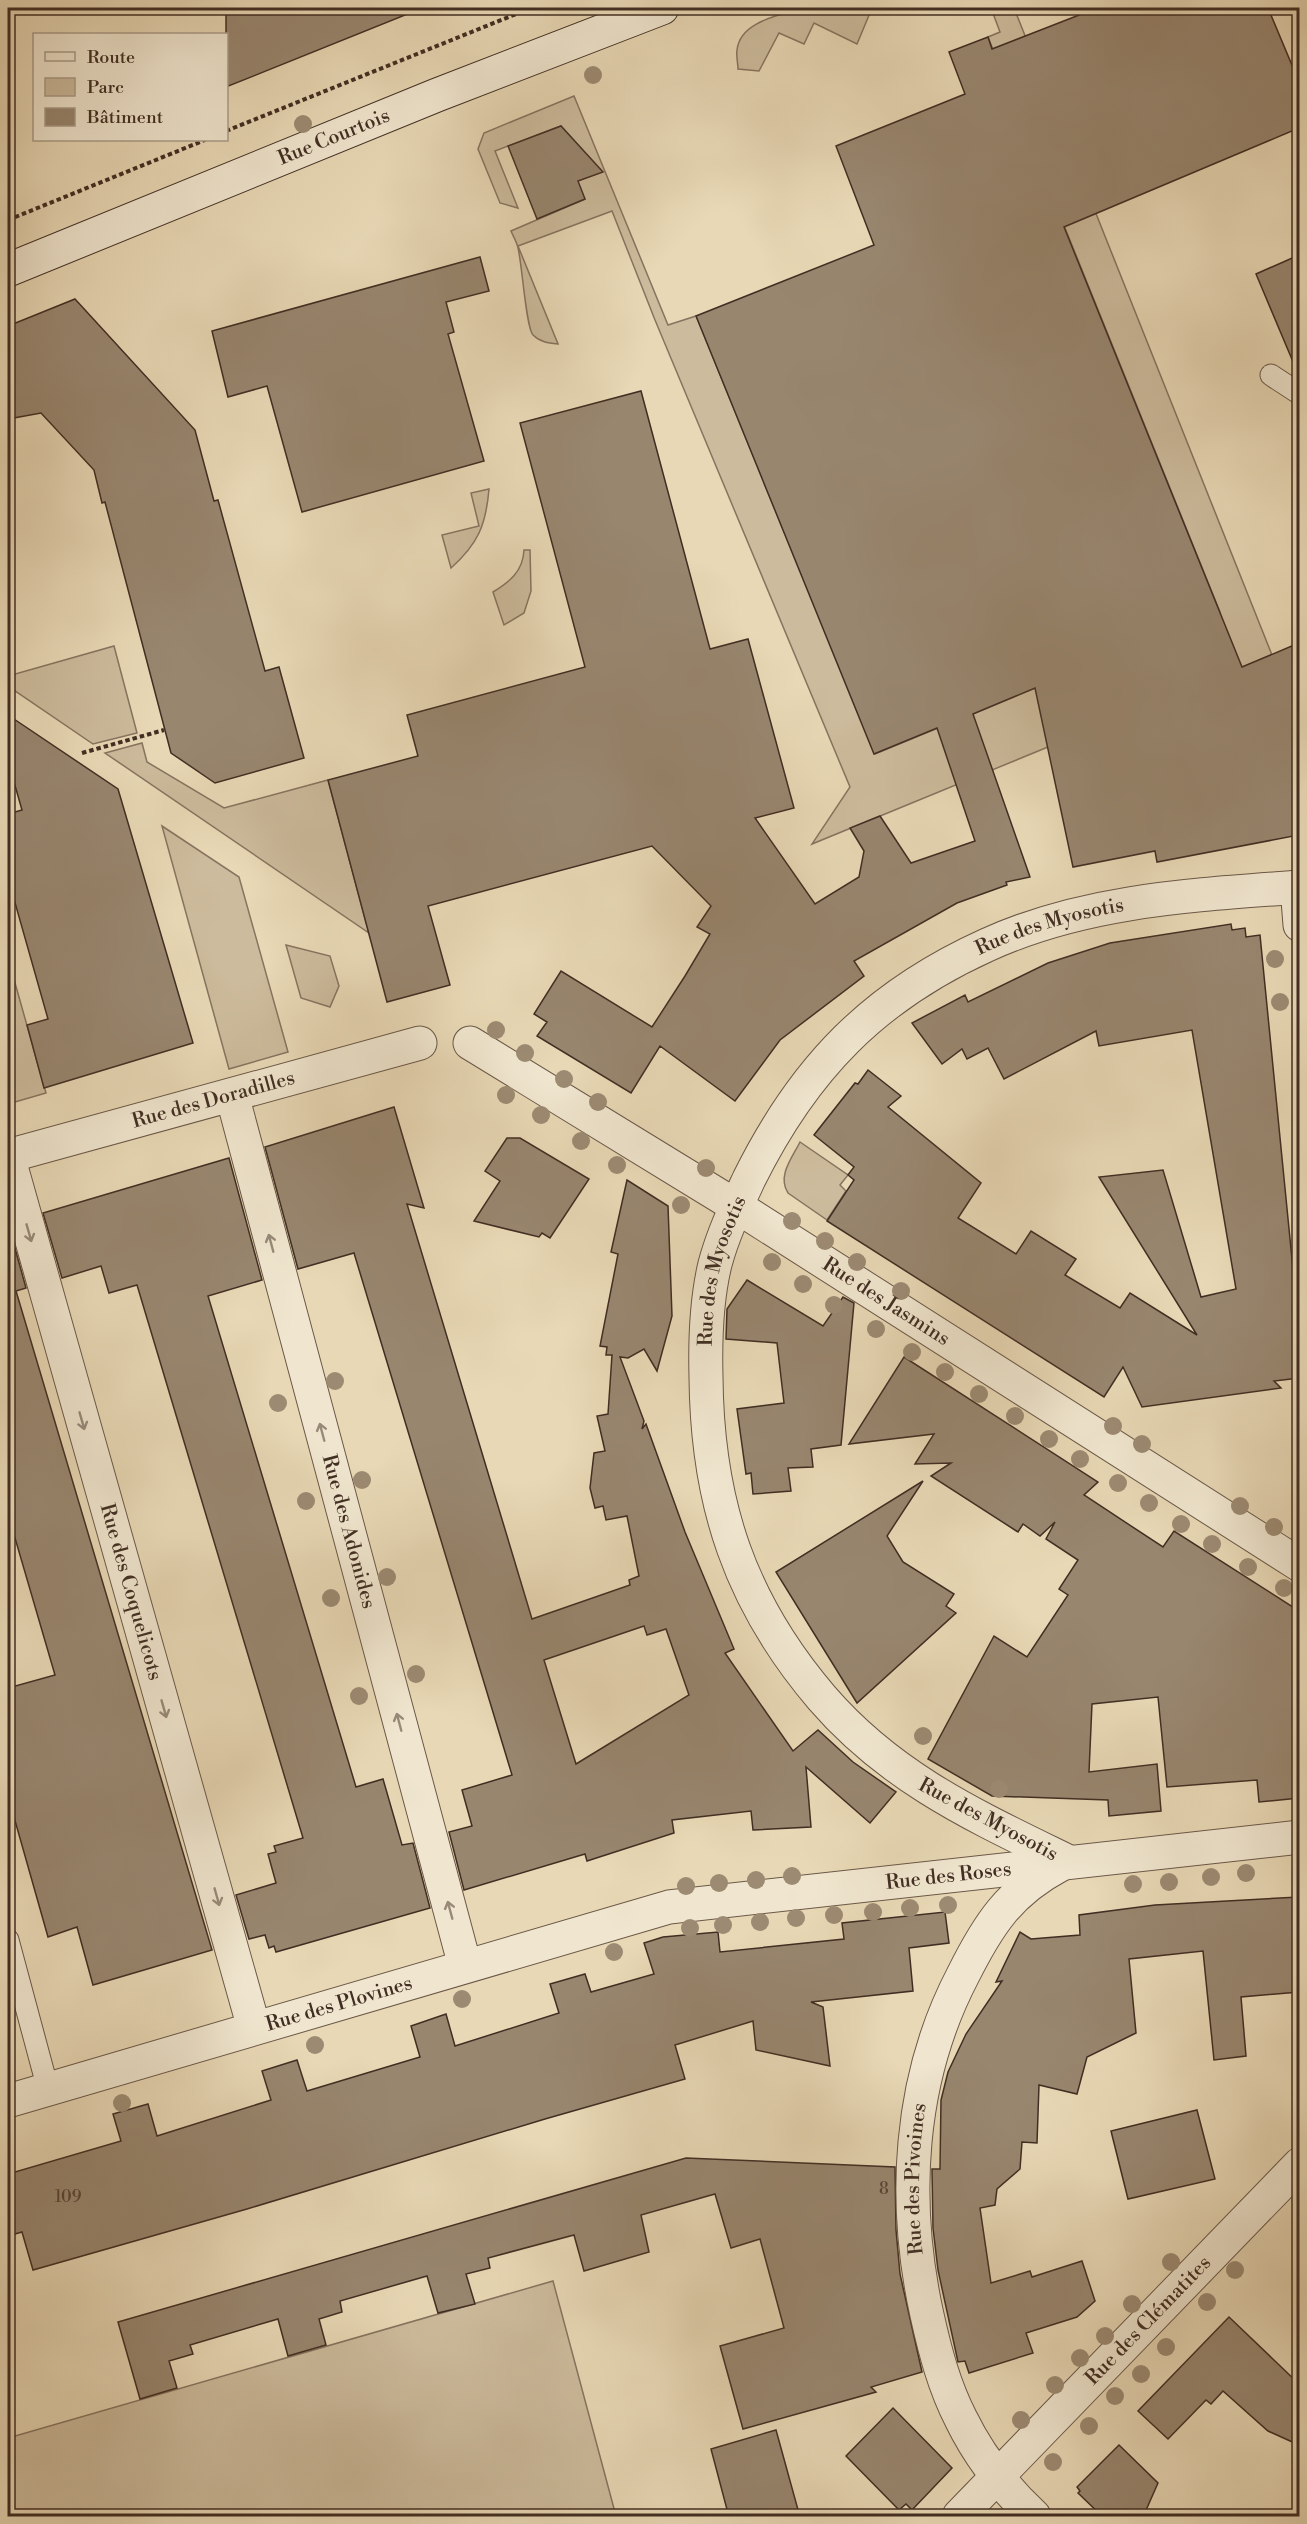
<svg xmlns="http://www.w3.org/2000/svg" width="1307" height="2524" viewBox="0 0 1307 2524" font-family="'Libre Bodoni',serif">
<rect width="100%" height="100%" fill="#e8d8b5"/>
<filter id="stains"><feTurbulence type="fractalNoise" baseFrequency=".00333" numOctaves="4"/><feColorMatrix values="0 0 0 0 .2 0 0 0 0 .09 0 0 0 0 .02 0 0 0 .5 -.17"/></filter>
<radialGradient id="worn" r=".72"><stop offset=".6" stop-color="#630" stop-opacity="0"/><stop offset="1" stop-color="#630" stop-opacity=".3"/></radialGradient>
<g fill="#ccbb9c" stroke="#867460" stroke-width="1.5">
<path d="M803 8H872L857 44 814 23 804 44 779 33 759 71 738 69C738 63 736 56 737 50 740 21 781 15 803 8Z"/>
<path d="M991 8H1014L1272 655 812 844 850 787 655 320 612 211 518 246 558 344C548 343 540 342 533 335 526 328 522 263 518 248 517 242 513 236 511 231L585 199 577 181 602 172 561 126 495 151 518 208 500 203 478 149 484 133 574 96 668 325 696 316 875 754 1220 612 988 37 1000 32Z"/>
<path d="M489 489C486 525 478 544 451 568L442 535 479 526 471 493Z"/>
<path d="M524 550H530L531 591 524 613 504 625 493 592C509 582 523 572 524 550Z"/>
<path d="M114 646 137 733 93 744 8 686V676Z"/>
<path d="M142 743 147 762 224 808 328 780 369 933 105 753Z"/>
<path d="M162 826 239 877 288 1052 229 1069Z"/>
<path d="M286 945 330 956 339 986 330 1007 301 998Z"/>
<path d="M8 958 46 1093 8 1104Z"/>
<path d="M800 1142 848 1175 840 1185 846 1191 827 1220 788 1193C777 1176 792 1158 800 1142Z"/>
<path d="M553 2281 616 2516H8V2438Z"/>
</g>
<g fill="#98866f" stroke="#412e23" stroke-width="1.5" fill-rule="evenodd">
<path d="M226 8H420V9L226 87Z"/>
<path d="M1097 8H1268L1299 82V128L1064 227 1242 667 1299 643V835L1157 862 1155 851 1073 867 1035 688 973 714 1030 877 1006 882 1007 885 957 903 854 961 864 976 780 1040 735 1101 660 1046 631 1093 537 1036 547 1022 534 1014 561 971 652 1027 685 976 710 934 697 927 711 906 652 846 428 906 450 985 387 1002 328 780 418 756 407 715 585 667 520 423 641 391 710 649 748 639 794 808 755 818 815 904 859 877 864 851 850 828 880 816 911 863 975 841 937 728 874 754 696 316 874 245 836 146 965 94 949 52 988 37 992 49Z"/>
<path d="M561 126 603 172 578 181 585 199 537 219 508 146Z"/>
<path d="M1299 255V376L1256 274Z"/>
<path d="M480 257 489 291 446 302 454 332 448 334 484 461 302 512 267 386 228 397 212 331Z"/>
<path d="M75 299 195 430 214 501 218 500 265 671 279 667 304 758 215 783 171 753 105 502 102 503 94 470 41 413 8 419V326Z"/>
<path d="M8 715 118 789 193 1043 44 1088 27 1025 48 1019 8 878V814L22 810 8 761Z"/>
<path d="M1231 924 1232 930 1245 928 1246 937 1260 935 1299 1330V1378L1274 1381 1281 1388 1142 1407 1123 1367 1104 1397 827 1221 854 1180 848 1175 854 1167 814 1135 855 1083 858 1084 868 1070 901 1096 888 1107 981 1183 958 1218 1016 1254 1031 1231 1076 1259 1065 1275 1120 1308 1130 1293 1197 1335 1099 1177 1163 1170 1201 1297 1236 1289 1192 1030 1099 1046 1096 1031 1004 1079 988 1048 967 1059 962 1049 942 1064 912 1023 965 995 968 1002 1048 963 1110 943Z"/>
<path d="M394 1107 424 1208 407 1204 532 1619 630 1585 629 1580 639 1576 627 1516 606 1520 603 1506 595 1508 590 1488 594 1453 605 1451 597 1416 608 1414 612 1355H606L607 1347 600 1346 618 1254 611 1252 627 1180 668 1206 672 1316 657 1371 644 1349 628 1358 620 1357 644 1421 642 1429 646 1424 685 1532 734 1649 725 1653 793 1751 818 1730 853 1762 896 1792 870 1823 806 1767 811 1827 753 1830 751 1811 672 1820 674 1833 587 1861 585 1854 464 1890 449 1832 472 1826 462 1790 512 1775 354 1253 298 1269 265 1147ZM644 1626 647 1635 666 1629 689 1695 576 1764 544 1660Z"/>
<path d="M507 1138H520L589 1179 550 1238 542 1233 539 1237 474 1221 500 1181 485 1171Z"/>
<path d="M229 1158 262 1280 208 1296 356 1787 383 1779 402 1845 413 1843 430 1908 276 1952 274 1946 269 1948 265 1935 249 1939 236 1895 276 1883 268 1854 276 1852 274 1846 303 1838 137 1285 109 1293 101 1266 62 1278 43 1213Z"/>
<path d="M8 1223 26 1288 16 1291 212 1950 93 1985 77 1927 48 1937 8 1796V1688L55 1675 8 1514Z"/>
<path d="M747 1280 823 1326 843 1297 854 1303 841 1445 811 1449 813 1467 788 1468 791 1491 753 1494 751 1473 746 1474 737 1409 784 1403 777 1343 726 1339 727 1309Z"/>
<path d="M904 1357 1098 1482 1084 1495 1163 1547 1174 1531 1299 1611V1798L1259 1802 1257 1780 1167 1787 1158 1697 1092 1704 1089 1772 1157 1764 1161 1811 1109 1816 1108 1800 992 1796 928 1759 994 1636 1027 1657 1068 1595 1059 1589 1078 1560 1046 1539 1055 1522 1040 1536 1023 1524 1018 1532 931 1476 951 1463 915 1464 934 1434 849 1444Z"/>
<path d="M923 1481 887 1536 903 1562 954 1594 946 1606 956 1613 857 1703 776 1572Z"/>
<path d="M1299 1897V1992L1241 1997 1246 2056 1214 2060 1203 1951 1129 1959 1136 2033 1087 2057 1077 2094 1039 2085 1037 2143 1022 2142 1020 2169 997 2189 995 2205 980 2208 991 2283 1030 2271 1032 2277 1082 2261 1095 2301 1077 2317 1026 2333 1033 2353 969 2373 965 2361 958 2362 938 2270 933 2228 932 2169H940L941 2100 948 2072 966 2034 1002 1981 996 1982 1020 1932 1031 1939 1080 1935 1079 1915 1155 1905Z"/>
<path d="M945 1912 949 1943 909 1948 913 1991 811 2002 823 2007 830 2066 756 2050 753 2021 675 2045 685 2079 545 2119 247 2209 33 2270 22 2232 8 2236V2174L121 2141 113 2114 148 2104 157 2136 271 2100 262 2071 297 2060 307 2091 420 2057 411 2026 446 2014 455 2046 559 2013 550 1984 585 1974 591 1992 654 1974 644 1943 663 1937 718 1932 720 1952 844 1939 842 1923Z"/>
<path d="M1197 2110 1215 2179 1128 2199 1111 2131Z"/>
<path d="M686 2158 895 2167 896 2230 900 2274 922 2372 871 2387 876 2392 743 2429 720 2346 784 2328 760 2239 731 2248 715 2194 641 2215 649 2252 584 2271 574 2235 488 2258 490 2268 466 2274 475 2304 438 2313 427 2276 340 2301 342 2312 319 2319 326 2345 288 2356 278 2319 190 2345 193 2354 169 2361 177 2388 140 2399 118 2322Z"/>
<path d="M1229 2317 1299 2384V2445L1268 2431 1223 2391 1211 2404 1206 2400 1168 2439 1138 2411Z"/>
<path d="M893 2408 952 2468 912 2510 906 2504 899 2510 846 2456Z"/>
<path d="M776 2430 800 2517H729L711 2449Z"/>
<path d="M1119 2445 1158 2483 1143 2517H1103L1078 2493 1080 2491 1077 2487Z"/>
</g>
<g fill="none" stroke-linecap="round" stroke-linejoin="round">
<defs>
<g id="lane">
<path d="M1271 375 1300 394"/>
<path d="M8 1940 48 2089"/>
</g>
<g id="street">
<path d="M1297 887 1300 925"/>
<path id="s1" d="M470 1043 736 1206 1300 1565"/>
<path id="s2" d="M232 1095 465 1966"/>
<path id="s3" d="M8 1156 254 2028"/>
<path id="s4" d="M8 1156 420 1043"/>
<path id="s5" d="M1067 1861C975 1816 891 1778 822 1698 740 1602 707 1503 706 1377 705 1339 706 1301 715 1264 723 1234 736 1207 749 1179 804 1068 874 996 987 945 1085 900 1194 895 1300 887"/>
<path id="s6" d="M8 2101 669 1907 1300 1837"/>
<path id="s7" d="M959 2516 1300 2164"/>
<path id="s8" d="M1034 2516C1004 2488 979 2456 961 2419 944 2386 935 2351 927 2315 902 2202 908 2080 963 1975 988 1925 1009 1892 1060 1865"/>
</g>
<g id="secondary">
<path id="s9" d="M8 270 437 95 662 8"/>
</g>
</defs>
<use href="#lane" stroke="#6b5848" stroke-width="23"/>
<use href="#street" stroke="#6b5848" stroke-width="35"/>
<use href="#secondary" stroke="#412e23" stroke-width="35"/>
<g stroke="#412e23" stroke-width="4" stroke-dasharray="4.5 3" stroke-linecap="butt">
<path d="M226 131 531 8"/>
<path d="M8 220 205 140"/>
<path d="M82 753 164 730"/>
</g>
<use href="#lane" stroke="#f0e6cf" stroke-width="21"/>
<use href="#street" stroke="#f0e6cf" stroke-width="33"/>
<use href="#secondary" stroke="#f0e6cf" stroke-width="33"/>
</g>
<g fill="#9c8a72">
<circle cx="593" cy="75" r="9"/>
<circle cx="303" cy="124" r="9"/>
<circle cx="1275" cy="959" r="9"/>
<circle cx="1280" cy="1002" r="9"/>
<circle cx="496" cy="1030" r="9"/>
<circle cx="525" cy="1053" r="9"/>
<circle cx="564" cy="1079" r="9"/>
<circle cx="506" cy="1095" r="9"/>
<circle cx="598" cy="1102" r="9"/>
<circle cx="541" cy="1115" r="9"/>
<circle cx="581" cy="1141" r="9"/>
<circle cx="617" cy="1165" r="9"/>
<circle cx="706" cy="1168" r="9"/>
<circle cx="681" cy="1205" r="9"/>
<circle cx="792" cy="1221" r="9"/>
<circle cx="825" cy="1241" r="9"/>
<circle cx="772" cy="1262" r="9"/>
<circle cx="857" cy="1262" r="9"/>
<circle cx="803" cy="1284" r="9"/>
<circle cx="901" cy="1291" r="9"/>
<circle cx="834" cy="1305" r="9"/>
<circle cx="876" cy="1329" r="9"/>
<circle cx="912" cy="1352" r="9"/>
<circle cx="945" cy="1372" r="9"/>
<circle cx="335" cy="1381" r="9"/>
<circle cx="979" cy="1394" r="9"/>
<circle cx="278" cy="1403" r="9"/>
<circle cx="1015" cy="1416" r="9"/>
<circle cx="1113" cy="1426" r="9"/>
<circle cx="1049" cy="1439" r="9"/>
<circle cx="1142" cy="1444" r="9"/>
<circle cx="1080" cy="1459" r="9"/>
<circle cx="362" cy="1480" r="9"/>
<circle cx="1118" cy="1483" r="9"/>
<circle cx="306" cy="1501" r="9"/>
<circle cx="1149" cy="1503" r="9"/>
<circle cx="1240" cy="1506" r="9"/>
<circle cx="1181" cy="1524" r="9"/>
<circle cx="1274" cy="1527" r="9"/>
<circle cx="1212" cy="1544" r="9"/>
<circle cx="1248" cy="1567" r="9"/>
<circle cx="387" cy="1577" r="9"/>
<circle cx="1284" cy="1588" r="9"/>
<circle cx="331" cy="1598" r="9"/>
<circle cx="416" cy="1674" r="9"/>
<circle cx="359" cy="1696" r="9"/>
<circle cx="923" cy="1736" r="9"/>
<circle cx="999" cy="1789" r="9"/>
<circle cx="1246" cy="1873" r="9"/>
<circle cx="792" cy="1876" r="9"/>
<circle cx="1211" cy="1877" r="9"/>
<circle cx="756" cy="1880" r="9"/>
<circle cx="1169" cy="1882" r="9"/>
<circle cx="719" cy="1883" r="9"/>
<circle cx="1133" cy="1884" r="9"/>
<circle cx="686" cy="1886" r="9"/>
<circle cx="948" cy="1905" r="9"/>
<circle cx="910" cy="1908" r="9"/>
<circle cx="873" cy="1912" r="9"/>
<circle cx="834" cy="1915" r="9"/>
<circle cx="796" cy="1918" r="9"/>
<circle cx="760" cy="1922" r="9"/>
<circle cx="723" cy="1925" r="9"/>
<circle cx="690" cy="1928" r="9"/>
<circle cx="614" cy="1952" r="9"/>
<circle cx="462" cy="1999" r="9"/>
<circle cx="315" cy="2045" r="9"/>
<circle cx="122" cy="2103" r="9"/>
<circle cx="1171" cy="2262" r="9"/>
<circle cx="1235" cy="2270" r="9"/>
<circle cx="1207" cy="2302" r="9"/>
<circle cx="1132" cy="2304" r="9"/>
<circle cx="1105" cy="2336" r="9"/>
<circle cx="1166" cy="2347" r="9"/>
<circle cx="1080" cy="2358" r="9"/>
<circle cx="1141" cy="2374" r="9"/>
<circle cx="1055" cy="2385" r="9"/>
<circle cx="1115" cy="2396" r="9"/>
<circle cx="1021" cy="2420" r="9"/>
<circle cx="1089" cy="2426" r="9"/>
<circle cx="1053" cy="2462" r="9"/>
</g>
<defs><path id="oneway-shaft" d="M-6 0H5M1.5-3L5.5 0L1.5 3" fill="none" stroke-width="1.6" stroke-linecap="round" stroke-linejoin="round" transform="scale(1.5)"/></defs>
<g stroke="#988a79">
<use href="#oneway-shaft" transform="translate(29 1233) rotate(74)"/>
<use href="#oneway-shaft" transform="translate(271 1243) rotate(-105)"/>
<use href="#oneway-shaft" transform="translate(82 1421) rotate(74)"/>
<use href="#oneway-shaft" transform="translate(322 1432) rotate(-105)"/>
<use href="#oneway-shaft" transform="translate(164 1709) rotate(74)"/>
<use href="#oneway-shaft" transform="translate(399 1722) rotate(-105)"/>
<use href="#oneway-shaft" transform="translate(217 1897) rotate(74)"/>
<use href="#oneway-shaft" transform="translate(450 1910) rotate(-105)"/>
</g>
<g text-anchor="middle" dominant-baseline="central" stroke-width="5" stroke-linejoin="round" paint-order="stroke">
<g font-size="16" fill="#574436">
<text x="884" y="2189">8</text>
<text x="68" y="2197">109</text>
</g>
<g font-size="20" fill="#412e23" stroke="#f0e6cf">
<text stroke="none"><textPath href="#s9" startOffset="352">Rue Courtois</textPath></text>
<text stroke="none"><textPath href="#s5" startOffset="1258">Rue des Myosotis</textPath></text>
<text stroke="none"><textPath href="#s4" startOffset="213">Rue des Doradilles</textPath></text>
<text stroke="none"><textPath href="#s5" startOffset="754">Rue des Myosotis</textPath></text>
<text stroke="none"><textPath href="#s1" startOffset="490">Rue des Jasmins</textPath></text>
<text stroke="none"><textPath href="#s2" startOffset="452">Rue des Adonides</textPath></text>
<text stroke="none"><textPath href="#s3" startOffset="453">Rue des Coquelicots</textPath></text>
<text transform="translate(988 1820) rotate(28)">Rue des Myosotis</text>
<text stroke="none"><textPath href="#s6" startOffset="970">Rue des Roses</textPath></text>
<text stroke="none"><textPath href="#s6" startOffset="345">Rue des Plovines</textPath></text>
<text stroke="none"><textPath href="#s8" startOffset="369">Rue des Pivoines</textPath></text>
<text stroke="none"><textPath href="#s7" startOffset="272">Rue des Clématites</textPath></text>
</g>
</g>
<rect width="1307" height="2524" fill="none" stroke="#e8d8b5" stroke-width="30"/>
<rect x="9" y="9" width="1289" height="2506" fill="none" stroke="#412e23" stroke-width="3"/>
<rect x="15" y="15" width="1277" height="2494" fill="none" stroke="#412e23" stroke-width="1.5"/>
<rect x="33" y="33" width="195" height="108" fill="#f0e6cf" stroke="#aa9c8a" stroke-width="1.5"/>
<rect x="45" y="52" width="30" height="9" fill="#f0e6cf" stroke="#aa9c8a" stroke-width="1.5"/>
<text x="87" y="63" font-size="18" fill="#412e23">Route</text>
<rect x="45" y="78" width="30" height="18" fill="#ccbb9c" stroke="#aa9c8a" stroke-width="1.5"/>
<text x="87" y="93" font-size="18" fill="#412e23">Parc</text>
<rect x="45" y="108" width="30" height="18" fill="#98866f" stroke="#aa9c8a" stroke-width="1.5"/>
<text x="87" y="123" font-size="18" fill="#412e23">Bâtiment</text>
<rect width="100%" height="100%" filter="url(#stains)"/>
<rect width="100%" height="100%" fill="url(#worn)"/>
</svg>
